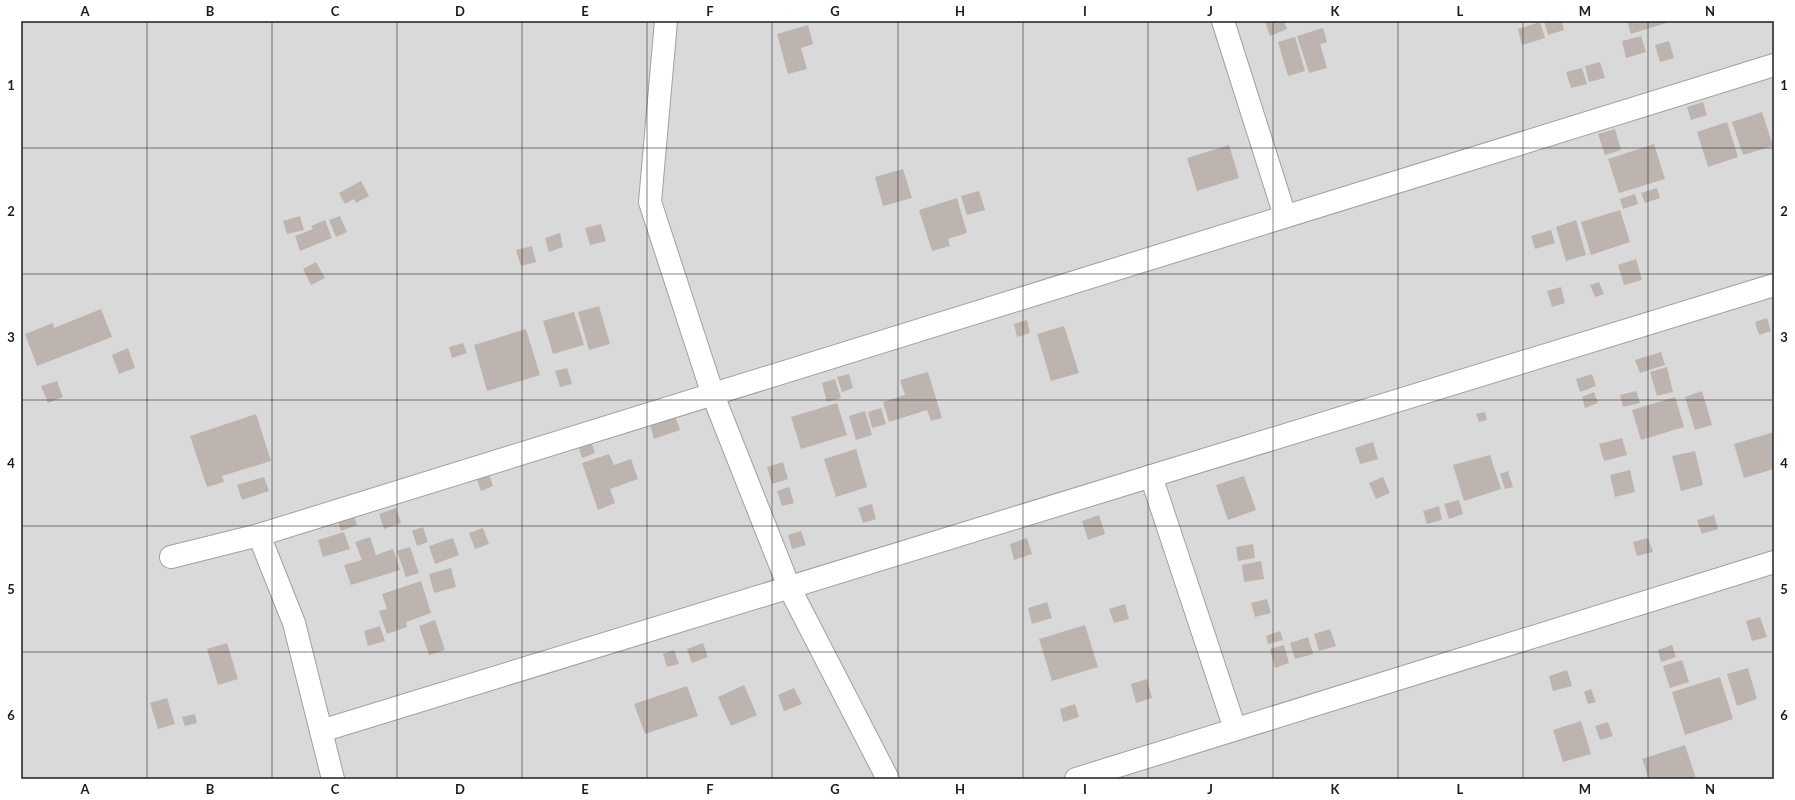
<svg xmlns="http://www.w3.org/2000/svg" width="1795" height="800" viewBox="0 0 1795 800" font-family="Lato,sans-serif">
<rect width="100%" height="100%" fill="#ede8e2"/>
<rect fill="#dad9d9" x="21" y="21" width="1753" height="758"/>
<g fill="#bdb4af">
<path d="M1265 21H1284L1287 29 1270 36Z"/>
<path d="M1544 21H1562L1564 30 1548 35Z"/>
<path d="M1627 21H1666V23L1631 34Z"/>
<path d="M1540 22 1545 38 1522 45 1518 29Z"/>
<path d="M808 25 813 44 801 48 807 69 788 74 777 34Z"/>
<path d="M1323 28 1327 42 1320 44 1327 68 1309 73 1297 36Z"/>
<path d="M1641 36 1646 52 1626 58 1622 41Z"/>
<path d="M1295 37 1305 71 1288 76 1278 42Z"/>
<path d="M1669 41 1674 58 1660 62 1655 45Z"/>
<path d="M1600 62 1605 78 1589 82 1585 66Z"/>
<path d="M1582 68 1587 84 1571 88 1566 72Z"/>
<path d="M1703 102 1707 115 1691 120 1687 107Z"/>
<path d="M1762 112 1773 146 1743 155 1732 122Z"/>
<path d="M1727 122 1738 157 1708 167 1697 132Z"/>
<path d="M1615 129 1621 150 1605 155 1598 134Z"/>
<path d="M1654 144 1665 179 1619 193 1608 159Z"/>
<path d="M1229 145 1239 178 1197 191 1187 158Z"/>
<path d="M903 169 912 198 883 206 875 177Z"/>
<path d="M361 181 369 196 356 203 354 199 345 204 339 193Z"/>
<path d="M1657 188 1660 198 1645 203 1641 193Z"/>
<path d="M979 191 985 210 967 215 961 196Z"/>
<path d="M1635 194 1638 204 1623 209 1620 199Z"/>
<path d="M957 198 967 233 948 239 950 246 932 251 919 210Z"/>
<path d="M1620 210 1630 242 1591 255 1581 222Z"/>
<path d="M300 216 304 230 287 234 283 221Z"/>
<path d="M340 216 347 232 336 237 329 220Z"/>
<path d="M325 220 332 238 300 251 295 236 313 229 311 226Z"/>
<path d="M1576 220 1586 255 1566 261 1556 227Z"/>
<path d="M601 224 606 241 590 245 585 228Z"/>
<path d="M1551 230 1555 243 1535 249 1531 236Z"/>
<path d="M560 233 563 247 549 252 545 238Z"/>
<path d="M532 246 536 262 521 266 516 250Z"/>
<path d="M1636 259 1642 280 1624 285 1618 265Z"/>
<path d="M316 262 325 278 311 285 303 269Z"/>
<path d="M1599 282 1604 294 1595 297 1590 285Z"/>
<path d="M1561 287 1565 303 1552 307 1547 291Z"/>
<path d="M599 306 610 344 589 350 578 312Z"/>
<path d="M101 309 112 337 37 366 25 334 53 323 54 328Z"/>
<path d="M574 312 584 345 553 354 543 321Z"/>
<path d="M1767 318 1771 331 1759 335 1755 322Z"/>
<path d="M1027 320 1030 333 1017 337 1014 324Z"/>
<path d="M1064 326 1079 373 1051 381 1037 334Z"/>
<path d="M526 329 540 375 487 391 474 345Z"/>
<path d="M463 343 467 353 452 358 449 347Z"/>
<path d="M128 348 135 368 119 374 112 355Z"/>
<path d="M1661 352 1665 365 1640 373 1635 360Z"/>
<path d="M1667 367 1673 392 1657 396 1650 372Z"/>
<path d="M567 368 572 384 560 387 555 371Z"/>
<path d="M928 372 942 418 931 421 927 410 889 422 883 402 905 395 900 380Z"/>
<path d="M849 374 853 388 842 392 837 377Z"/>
<path d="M1592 374 1596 386 1580 392 1576 379Z"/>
<path d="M835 379 841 398 827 402 822 383Z"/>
<path d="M57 381 63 397 48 403 41 386Z"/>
<path d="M1636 391 1640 403 1623 407 1620 395Z"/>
<path d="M1702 391 1712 425 1695 430 1685 397Z"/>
<path d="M1594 392 1598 403 1585 408 1582 397Z"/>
<path d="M1675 397 1684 427 1641 440 1632 410Z"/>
<path d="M837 403 847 435 801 449 791 417Z"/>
<path d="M881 408 886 424 872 428 868 412Z"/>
<path d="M865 411 872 435 856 440 849 416Z"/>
<path d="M1485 412 1487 420 1479 422 1476 414Z"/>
<path d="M674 413 680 430 654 439 649 421Z"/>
<path d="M256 414 271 461 222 476 224 482 207 487 190 436Z"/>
<path d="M1774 432V469L1744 478 1734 444Z"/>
<path d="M1622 438 1627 455 1604 461 1599 444Z"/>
<path d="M591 441 595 453 582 458 578 445Z"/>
<path d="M1373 442 1378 459 1360 464 1355 448Z"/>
<path d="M856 449 867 487 836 497 824 459Z"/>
<path d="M1695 451 1703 485 1681 491 1672 456Z"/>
<path d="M609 454 614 465 631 459 638 479 610 489 615 503 598 510 582 463Z"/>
<path d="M1490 455 1501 489 1464 501 1453 465Z"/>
<path d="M783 462 788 479 772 484 767 467Z"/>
<path d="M1630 470 1635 492 1615 497 1610 475Z"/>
<path d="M488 471 493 486 481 491 475 475Z"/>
<path d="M1508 471 1513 487 1505 489 1500 474Z"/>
<path d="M1244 476 1256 510 1228 520 1216 485Z"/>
<path d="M264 477 269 491 242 500 237 485Z"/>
<path d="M1383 477 1390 493 1376 499 1369 483Z"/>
<path d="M789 487 794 503 782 506 777 491Z"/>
<path d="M1459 500 1463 514 1449 519 1444 504Z"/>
<path d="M872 504 876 519 863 523 858 508Z"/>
<path d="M1439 506 1442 520 1427 524 1423 511Z"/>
<path d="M396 508 401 523 384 529 379 514Z"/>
<path d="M352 509 357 525 341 531 336 515Z"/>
<path d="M1099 515 1105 534 1088 540 1082 521Z"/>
<path d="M1714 515 1718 529 1702 534 1697 520Z"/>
<path d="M423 527 428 542 417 546 412 531Z"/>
<path d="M483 528 489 544 475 549 469 533Z"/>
<path d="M801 531 806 545 792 549 788 535Z"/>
<path d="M344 532 350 549 323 557 318 540Z"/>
<path d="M370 537 376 555 393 549 400 570 351 585 344 565 362 560 355 542Z"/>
<path d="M453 538 459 555 435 564 429 546Z"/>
<path d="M1027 538 1032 554 1014 560 1010 544Z"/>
<path d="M1648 538 1653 552 1637 556 1633 542Z"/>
<path d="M1253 544 1255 558 1238 561 1236 547Z"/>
<path d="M410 547 419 573 406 577 397 551Z"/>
<path d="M1261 561 1264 579 1244 582 1242 565Z"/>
<path d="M451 568 456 587 434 593 429 574Z"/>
<path d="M421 581 431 613 406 622 407 627 387 634 379 611 387 609 382 594Z"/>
<path d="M1267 599 1271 613 1255 617 1251 603Z"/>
<path d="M1047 602 1052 618 1032 624 1028 608Z"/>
<path d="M1125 604 1129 619 1114 623 1109 609Z"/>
<path d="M1760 617 1767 637 1752 641 1746 621Z"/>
<path d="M435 620 445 650 429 655 419 626Z"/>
<path d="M1085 625 1098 667 1052 681 1039 639Z"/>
<path d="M380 626 385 641 368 646 364 631Z"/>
<path d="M1330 629 1336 646 1319 651 1314 634Z"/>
<path d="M1280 631 1283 640 1268 644 1266 636Z"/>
<path d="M1308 637 1313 654 1295 659 1290 643Z"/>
<path d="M227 643 238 679 218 685 207 649Z"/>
<path d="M703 643 708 657 692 663 687 649Z"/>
<path d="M1284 645 1289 663 1275 668 1270 649Z"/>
<path d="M1672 645 1676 657 1661 662 1658 650Z"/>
<path d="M674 650 679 664 667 667 663 654Z"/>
<path d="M1682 660 1689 682 1670 688 1663 666Z"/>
<path d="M1748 668 1757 699 1737 706 1727 674Z"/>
<path d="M1567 670 1572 686 1553 691 1549 676Z"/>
<path d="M1720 677 1733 719 1685 735 1672 692Z"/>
<path d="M1147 679 1152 698 1136 703 1131 684Z"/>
<path d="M744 685 757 715 731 726 718 697Z"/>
<path d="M687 686 698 716 645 734 634 704Z"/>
<path d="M794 688 802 704 784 711 778 695Z"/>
<path d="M1591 689 1596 702 1588 704 1584 692Z"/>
<path d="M167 698 175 724 158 729 150 703Z"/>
<path d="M1075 704 1079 717 1063 722 1060 709Z"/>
<path d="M195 714 197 723 185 726 182 717Z"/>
<path d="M1581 721 1591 754 1563 762 1553 730Z"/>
<path d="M1608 722 1613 736 1600 740 1595 726Z"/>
<path d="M1685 745 1696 779H1649L1642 759Z"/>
</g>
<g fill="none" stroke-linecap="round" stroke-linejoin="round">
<defs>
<g id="street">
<path d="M666 21 650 202 713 395 789 587 888 779"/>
<path d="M1223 21 1285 216"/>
<path d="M1151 476 1235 729"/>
<path d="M259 535 1774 65"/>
<path d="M171 557 259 535 294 623 333 779"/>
<path d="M321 731 1774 285"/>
<path d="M1076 779 1774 562"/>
</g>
</defs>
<use href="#street" stroke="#a0a0a0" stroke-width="24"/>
<use href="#street" stroke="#fff" stroke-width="22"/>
</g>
<path fill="none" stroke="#1c1c1c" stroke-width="1" stroke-opacity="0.55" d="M147 21V779M272 21V779M397 21V779M522 21V779M647 21V779M772 21V779M898 21V779M1023 21V779M1148 21V779M1273 21V779M1398 21V779M1523 21V779M1648 21V779M21 148H1774M21 274H1774M21 400H1774M21 526H1774M21 652H1774"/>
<rect width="1795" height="800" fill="none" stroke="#ffffff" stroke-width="44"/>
<rect x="22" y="22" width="1751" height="756" fill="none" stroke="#1c1c1c" stroke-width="1.5"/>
<g font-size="13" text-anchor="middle" font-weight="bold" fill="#1c1c1c">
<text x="85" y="16">A</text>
<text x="210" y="16">B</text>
<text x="335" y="16">C</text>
<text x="460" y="16">D</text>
<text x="585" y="16">E</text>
<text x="710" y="16">F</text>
<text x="835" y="16">G</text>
<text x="960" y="16">H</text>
<text x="1085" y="16">I</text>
<text x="1210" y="16">J</text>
<text x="1335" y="16">K</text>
<text x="1460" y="16">L</text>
<text x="1585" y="16">M</text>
<text x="1710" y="16">N</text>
<text x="11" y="90">1</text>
<text x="1784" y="90">1</text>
<text x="11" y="216">2</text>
<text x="1784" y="216">2</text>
<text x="11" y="342">3</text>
<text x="1784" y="342">3</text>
<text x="11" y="468">4</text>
<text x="1784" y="468">4</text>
<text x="11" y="594">5</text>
<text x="1784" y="594">5</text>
<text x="11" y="720">6</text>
<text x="1784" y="720">6</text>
<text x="85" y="794">A</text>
<text x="210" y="794">B</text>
<text x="335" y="794">C</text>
<text x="460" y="794">D</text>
<text x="585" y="794">E</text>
<text x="710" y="794">F</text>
<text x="835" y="794">G</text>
<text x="960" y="794">H</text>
<text x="1085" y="794">I</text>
<text x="1210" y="794">J</text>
<text x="1335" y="794">K</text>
<text x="1460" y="794">L</text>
<text x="1585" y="794">M</text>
<text x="1710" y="794">N</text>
</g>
</svg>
